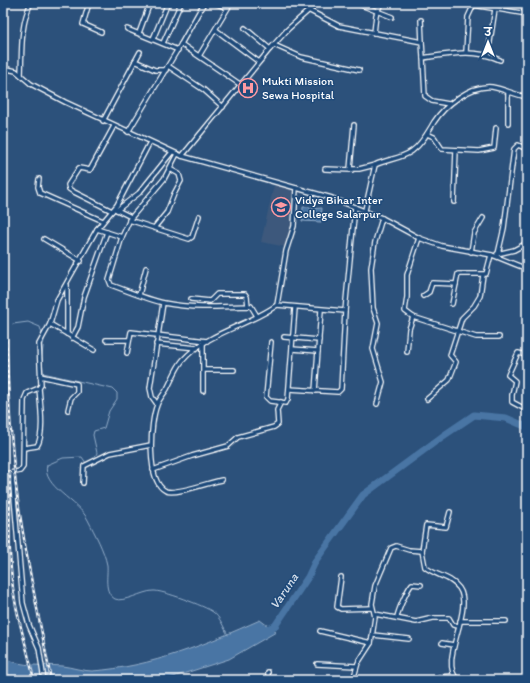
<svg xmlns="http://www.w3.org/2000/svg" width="530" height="683" viewBox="0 0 530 683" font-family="Itim,'Playpen Sans Deva',sans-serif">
<rect width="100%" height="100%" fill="#2c517b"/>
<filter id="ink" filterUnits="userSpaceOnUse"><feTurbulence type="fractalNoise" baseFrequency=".025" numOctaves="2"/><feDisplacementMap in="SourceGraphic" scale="8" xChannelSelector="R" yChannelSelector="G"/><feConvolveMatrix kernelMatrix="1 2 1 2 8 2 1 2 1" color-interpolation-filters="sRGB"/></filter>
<g filter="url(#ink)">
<path fill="#3c597c" d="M274 185 295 190 293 224 286 247 261 242Z"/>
<g fill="#4975a4" stroke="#92acc8">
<path d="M303 207H310V209L322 208 321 222 302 221Z"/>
<path d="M260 620 276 632 229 659 164 680H32L3 674V658C26 668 39 664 62 666 72 667 82 671 92 671 152 667 206 644 260 620Z"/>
</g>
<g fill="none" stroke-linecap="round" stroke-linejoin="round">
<g stroke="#92acc8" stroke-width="1">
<path d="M13 324 28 322 40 327 42 334"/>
<path d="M44 339 42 356 43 373 113 389 117 393V399L109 411 104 428 94 431 93 435 97 453 93 460"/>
<path d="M86 463 82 457 63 458 47 465C41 486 79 501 88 520 95 534 104 550 107 565 108 576 103 592 115 599 123 603 143 591 153 591 162 590 205 606 213 612 220 617 224 628 228 635"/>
</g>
<path stroke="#4975a4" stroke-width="7" d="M261 631 275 626 308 577 316 560 363 495 443 436 474 415 506 418 527 427"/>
<defs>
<g id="minor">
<path d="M89 3 83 24 101 32"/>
<path d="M215 3 227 8"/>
<path d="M356 3 392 17"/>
<path d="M473 5 527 14"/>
<path d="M310 11 339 26 422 42 423 58C450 54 474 48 500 60"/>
<path d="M421 20 422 42"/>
<path d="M245 28 270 49"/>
<path d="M127 29 178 50"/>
<path d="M216 30 259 62"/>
<path d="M139 33 150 3"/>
<path d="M374 33 376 15 381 3"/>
<path d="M153 39 168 3"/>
<path d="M163 43 181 3"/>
<path d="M181 44 204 3"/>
<path d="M274 45 301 57 359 70"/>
<path d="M466 52 468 17 474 4"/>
<path d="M488 55 495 9"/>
<path d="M199 56 231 3"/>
<path d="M423 58 425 96 432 101 449 104"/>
<path d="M135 61 155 70H166"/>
<path d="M168 66 204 90 223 107"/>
<path d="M3 68 16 71 31 84 65 102 182 156 332 198 382 218 419 238 442 246 492 255 527 269"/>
<path d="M21 75C22 51 20 25 31 3"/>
<path d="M508 92V123"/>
<path d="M103 121 140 52"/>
<path d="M354 125 350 169H359L375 165"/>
<path d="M128 132 181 44 241 85"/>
<path d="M427 134 434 137 442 149 479 151 494 148 496 128"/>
<path d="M182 156 270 49 288 29 317 3"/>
<path d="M325 169 352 170"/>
<path d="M39 179 38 187 40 193 103 221"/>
<path d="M454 202 456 150"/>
<path d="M115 209 131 217"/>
<path d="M117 210 139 193 172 152"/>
<path d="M365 210 375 165C387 159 401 159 412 151 422 144 428 132 434 122 445 105 470 85 492 87 504 89 515 95 527 97"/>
<path d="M112 211 72 191 69 189 68 185 79 168 90 170 114 126"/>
<path d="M129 220 189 239 192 237 199 216"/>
<path d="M154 228 167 212 174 194 181 181 179 174 170 169"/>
<path d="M97 229 122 237 109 280 111 285C128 291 146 299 164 303 192 309 222 307 251 306L257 316"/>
<path d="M122 237 130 219 164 179 177 154"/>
<path d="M44 239 81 261"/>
<path d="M471 252 474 233 483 218"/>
<path d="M497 254 514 250 527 243"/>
<path d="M498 254 504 228 514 149 518 145 527 149"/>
<path d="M67 285V334"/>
<path d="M139 295 146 268"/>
<path d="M423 296 429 292 432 283 456 284"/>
<path d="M191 299 210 301 217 294H245L247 297 248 306"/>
<path d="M452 304 458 274H486L491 255"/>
<path d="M277 305 345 311"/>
<path d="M413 317 476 337H499"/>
<path d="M50 324 94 350"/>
<path d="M284 337 319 340"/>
<path d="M72 338 78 327 84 297 107 232"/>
<path d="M106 340H129"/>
<path d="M271 342 266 397 270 401 286 403 288 399 295 308"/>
<path d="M156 344 197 348"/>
<path d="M292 349 318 351"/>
<path d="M407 352 409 329 413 317 405 311 407 297V275L419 238"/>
<path d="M127 353 131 332 207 341"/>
<path d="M527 355 518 353 508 375 515 381 512 395V402L527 410"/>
<path d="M204 370H234"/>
<path d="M40 376 77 384V392L71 398 68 410"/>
<path d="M289 389 338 392 341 389 345 311 355 207"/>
<path d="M203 391V344"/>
<path d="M315 391 321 310"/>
<path d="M427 399 449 380 456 362 450 355 462 318 474 306 480 296 483 275"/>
<path d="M157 404 152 397 150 388 163 303"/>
<path d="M377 404 383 382 373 349 378 323 373 308 371 268 375 242 382 218"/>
<path d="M24 448 37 446C45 434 40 402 39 388"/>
<path d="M153 470 192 456 228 446 238 437 274 427 278 424 277 410 281 402"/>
<path d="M12 474 23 603 29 625 39 648 44 680"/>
<path d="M3 479 5 474 20 471 23 467 24 400 27 393 39 388 41 385 39 344 50 324 57 300 97 229 117 205 150 142"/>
<path d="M222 480C210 482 176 495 166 491 146 482 150 422 157 405 159 399 164 394 167 389 172 380 176 368 183 360 208 332 248 326 277 305L286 251 294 226 296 188"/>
<path d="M83 483 84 466 110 453 151 445"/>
<path d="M450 512 446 527 426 525 422 551 425 567C436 576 450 576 459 588 475 610 437 662 458 680"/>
<path d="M341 577 337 607 341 609 372 608"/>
<path d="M375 614 416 622 433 618H449L453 625 459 626"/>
<path d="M397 617C399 608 407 590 412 584L421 585"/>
<path d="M460 621H506"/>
<path d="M320 631 371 643"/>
<path d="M373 635 409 639"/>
<path d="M442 643 454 645"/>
<path d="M317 664 356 666"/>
<path d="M268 672V680"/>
<path d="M353 680 358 663 371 643 375 617 372 604 375 586 391 548 396 546 409 550 422 551"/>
<path d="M400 680V679"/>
<path d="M436 680 439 677 453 676"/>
<path d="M511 680H520"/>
</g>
</defs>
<use href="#minor" stroke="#fff" stroke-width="6"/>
<use href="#minor" stroke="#1f4a7a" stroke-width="3.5"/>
<defs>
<g id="rail">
<path d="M3 223C6 310 6 399 16 486 24 552 39 615 51 680"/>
<path d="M10 473C10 517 7 563 16 606 21 631 29 655 34 680"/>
</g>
</defs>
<use href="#rail" stroke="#fff" stroke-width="2.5"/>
<use href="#rail" stroke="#1f4a7a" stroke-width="1" stroke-dasharray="3" stroke-linecap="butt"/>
</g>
</g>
<defs>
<symbol id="hospital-ring" viewBox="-11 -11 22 22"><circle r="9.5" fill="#1f4a7a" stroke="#ff9aa2" stroke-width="1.5"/><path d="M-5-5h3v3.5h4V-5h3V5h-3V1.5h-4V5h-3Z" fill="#ff9aa2"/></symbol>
<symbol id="university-ring" viewBox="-11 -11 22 22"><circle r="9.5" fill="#1f4a7a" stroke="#ff9aa2" stroke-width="1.5"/><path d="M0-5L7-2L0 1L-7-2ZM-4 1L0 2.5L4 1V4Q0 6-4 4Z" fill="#ff9aa2"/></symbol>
</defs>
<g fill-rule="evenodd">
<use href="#hospital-ring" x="237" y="77" width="22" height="22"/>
<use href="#university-ring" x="270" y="196" width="22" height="22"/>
</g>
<g text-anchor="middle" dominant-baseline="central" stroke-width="3" stroke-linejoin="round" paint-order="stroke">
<g font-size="12" fill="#fff" stroke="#1f4a7a" text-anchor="start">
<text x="262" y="81">Mukti Mission<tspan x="262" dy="14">Sewa Hospital</tspan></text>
<text x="295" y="200">Vidya Bihar Inter<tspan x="295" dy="14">College Salarpur</tspan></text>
</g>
<g font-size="13" font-style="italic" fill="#d2dce8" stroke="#1f4a7a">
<text transform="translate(284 591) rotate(-56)">Varuna</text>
</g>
</g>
<rect width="530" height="683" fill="none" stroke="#1f4a7a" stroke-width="16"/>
<rect x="8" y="8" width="514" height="667" fill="none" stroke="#fff" stroke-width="1.5" filter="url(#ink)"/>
<g transform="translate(488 42)" stroke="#1f4a7a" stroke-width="3" paint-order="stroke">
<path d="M0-3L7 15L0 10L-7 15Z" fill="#ffffff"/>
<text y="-6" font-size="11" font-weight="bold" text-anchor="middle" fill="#ffffff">उ</text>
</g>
</svg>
